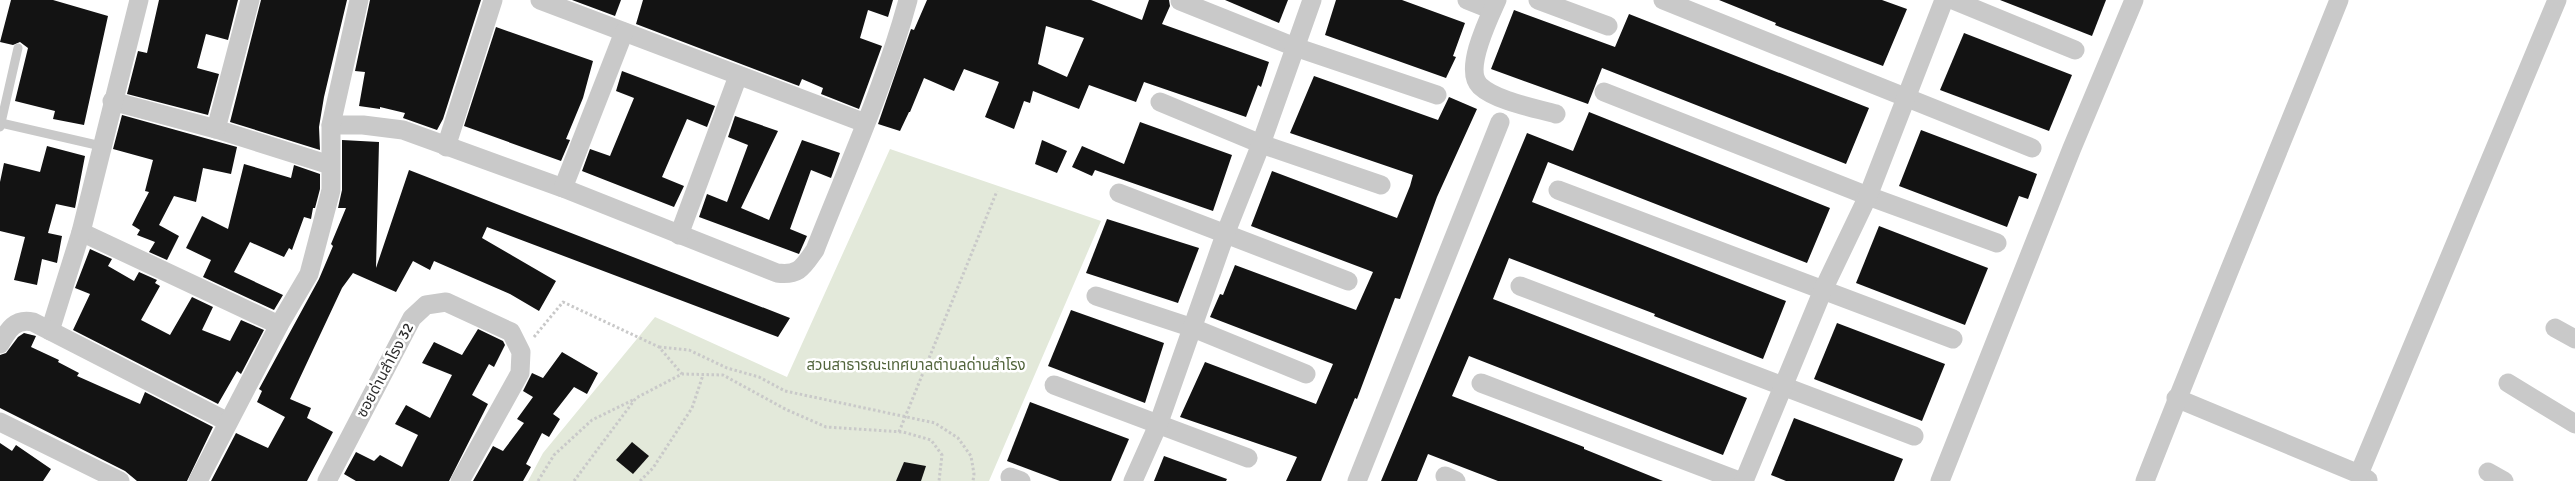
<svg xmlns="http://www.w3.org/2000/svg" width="2575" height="481" viewBox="0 0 2575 481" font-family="Signika,'Noto Sans Thai',sans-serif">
<rect width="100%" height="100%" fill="#fff"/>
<path fill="#e3e9da" d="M890 149 1101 221 989 481H528L543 453 655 317 787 377Z"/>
<g fill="#131313" fill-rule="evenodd">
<path d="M11 0H53L108 16 84 125 53 119 55 111 15 101 28 48 20 42 13 45 0 42Z"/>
<path d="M159 0H238L228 40 206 34 197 68 219 74 208 115 127 94 138 51 147 53Z"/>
<path d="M261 0H347L324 97 319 127 320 150 230 122Z"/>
<path d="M370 0H481L443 119 437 130 403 118 405 113 380 107V109L359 106 365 72 355 71Z"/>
<path d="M572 0H621L615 16Z"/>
<path d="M643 0H893L888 17 868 10 860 38 882 46 859 109 821 94 823 88 802 79 799 86 636 24Z"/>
<path d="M927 0H1091L1142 20 1149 0H1169L1170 6 1162 24 1269 62 1261 87 1258 85 1246 117 1144 82 1136 102 1089 85 1079 109 1033 91 1030 103 1024 101 1014 129 985 117 999 82 964 69 954 91 924 78 910 112H909L900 131 878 124 911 29 914 30ZM1046 26 1084 38 1067 77 1038 64Z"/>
<path d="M1225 0H1288L1279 23Z"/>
<path d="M1336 0H1402L1465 23 1453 56 1456 57 1446 78 1325 35Z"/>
<path d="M1719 0H1882L1907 9 1883 66 1775 25 1776 23Z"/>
<path d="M2000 0H2106L2092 36Z"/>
<path d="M1514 10 1615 47 1629 14 1869 108 1846 164 1602 68 1588 104 1491 69Z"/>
<path d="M496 27 593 61 583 98 566 139 570 140 561 161 464 126Z"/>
<path d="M1964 33 2072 75 2049 131 1940 90Z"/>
<path d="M622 71 715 106 707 127 687 119 662 177 684 186 674 207 582 171 590 149 610 156 634 98 616 91Z"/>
<path d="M1314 76 1438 120 1449 97 1477 109 1437 197 1400 299 1395 298 1357 399 1355 398 1321 481H1286L1297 457 1180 417 1205 362 1316 404 1333 364 1210 317 1220 294 1223 295 1235 265 1356 310 1373 272 1251 226 1272 171 1397 218 1410 186 1413 175 1290 133Z"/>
<path d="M1589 112 1830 208 1807 263 1548 162 1532 202 1786 301 1763 359 1654 316 1655 314 1509 258 1493 299 1747 398 1723 455 1469 356 1452 396 1584 447V449L1663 481H1498L1428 454 1417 481H1381L1527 133 1573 151Z"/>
<path d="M122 115 237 147 231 174 203 168 196 202 174 196 159 225 179 236 167 260 149 252 155 242 137 235 140 230 132 225 149 192 145 191 153 160 113 149Z"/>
<path d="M735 116 778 131 741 208 769 220 802 140 840 153 831 178 811 170 790 229 807 236 799 254 699 217 707 194 727 202 748 145 728 137Z"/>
<path d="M1140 122 1232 155 1213 211 1095 170 1092 176 1072 167 1082 146 1124 164Z"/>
<path d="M1921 130 2037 174 2028 199 2019 196 2007 227 1899 186Z"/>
<path d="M342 140 379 142 376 268 409 170 790 318 778 337 487 227 482 238 556 281 539 311 510 294 434 261 430 270 413 261 396 292 353 273 342 288 290 399 311 408 307 418 333 432 307 481H211L236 433 268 448 285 417 257 402 262 391 259 389 319 279 333 246 331 244 346 208H338L342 190Z"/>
<path d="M1042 140 1067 151 1057 173 1035 164Z"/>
<path d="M47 146 85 156 75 208 56 204 48 233 62 236 57 263 42 259 37 285 14 280 25 237 0 231V182L4 163 40 172Z"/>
<path d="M244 164 291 178 294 165 320 174V189L315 208H313L311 219 304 217 292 250 289 248 284 257 250 242 234 272 283 295 274 310 203 277 211 260 186 248 202 216 228 229Z"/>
<path d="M1107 219 1199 248 1178 303 1086 273Z"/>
<path d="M1879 226 1988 268 1965 325 1856 283Z"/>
<path d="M90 249 112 259 108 266 134 281 139 272 157 280 155 283 160 286 141 320 170 335 192 297 213 307 202 330 230 341 241 320 264 330 241 374 237 371 218 404 73 330 90 294 75 288Z"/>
<path d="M1071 310 1164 343 1145 403 1048 366Z"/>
<path d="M1837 323 1945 364 1922 421 1814 379Z"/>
<path d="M478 329 503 341 505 345 494 367 489 364 472 395 488 404 449 481H356L344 474 356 452 374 461 380 455 402 467 418 435 395 424 406 405 430 418 452 375 422 363 434 342 462 355Z"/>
<path d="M24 333 36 336 31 347 59 360 58 362 79 373 77 376 140 404 145 392 213 427 187 481H137L125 471 0 408V355L6 353 18 337Z"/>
<path d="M562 352 598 373 587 394 574 387 553 414 560 419 549 437 542 433 526 464 531 467 523 481H473L493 446 503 451 524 423 517 419 533 397 523 391 532 373 543 378Z"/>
<path d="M1030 402 1129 439 1111 481H1060L1007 461Z"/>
<path d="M1794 418 1903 459 1894 481H1786L1771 475Z"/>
<path d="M632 442 649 456 633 474 616 460Z"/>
<path d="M0 443 12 451 16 445 51 469 43 481H0Z"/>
<path d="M1164 456 1227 479 1226 481H1154Z"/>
<path d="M904 462 926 466 921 481H896Z"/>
</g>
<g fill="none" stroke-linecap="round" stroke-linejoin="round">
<g stroke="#c9c9c9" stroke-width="3" stroke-dasharray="2.5 2.5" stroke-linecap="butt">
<path d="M534 337 563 302 659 347 682 374"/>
<path d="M659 347 689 350 727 368 759 377 785 391 935 423 958 438 971 456 974 474 973 481"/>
<path d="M899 432 997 191"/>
<path d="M538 481 554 455 592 420 635 399"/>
<path d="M574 481 636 398 682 374 723 375 787 410 826 427 903 432 931 440 942 455 939 481"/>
<path d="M640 481 653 468 692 408 703 375"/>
</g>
<g stroke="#c9c9c9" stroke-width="9">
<path d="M1 123 101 146"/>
<path d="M0 127 18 48"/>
</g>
<g stroke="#c9c9c9" stroke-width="19">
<path d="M540 0 865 123"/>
<path d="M1467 0 1492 10"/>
<path d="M1497 0C1489 18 1463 70 1480 86 1496 101 1535 108 1556 114"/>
<path d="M1538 0 1608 26"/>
<path d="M1663 0 2032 148"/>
<path d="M1953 0 2075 50"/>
<path d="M1180 1 1295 47 1437 95"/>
<path d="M1604 92 1868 196 1997 243"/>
<path d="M112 101 216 129 330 165"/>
<path d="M1160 102 1261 144 1381 185"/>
<path d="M331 125H363L403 130 563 188 777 273C799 276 803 267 815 250 847 168 885 85 908 0"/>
<path d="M216 129 250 0"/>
<path d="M446 147 493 0"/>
<path d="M563 188 624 32"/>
<path d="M1558 190 1953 339"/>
<path d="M1119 193 1348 281"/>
<path d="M81 232 279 325"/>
<path d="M679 235 738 76"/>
<path d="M1520 286 1914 436"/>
<path d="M1096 296 1193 328 1306 374"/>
<path d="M2555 328 2575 339"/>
<path d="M50 331 81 232 139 0"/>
<path d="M0 344C8 330 15 318 33 322L228 422"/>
<path d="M1481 383 1739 481"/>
<path d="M2508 383 2575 424"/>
<path d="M1054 385 1248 458"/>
<path d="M2176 398 2359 474 2368 480"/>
<path d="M0 422 120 481"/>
<path d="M2488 472 2504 481"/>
<path d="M2359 474 2557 0"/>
<path d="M1445 476 1456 481"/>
<path d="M1010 477 1021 481"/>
<path d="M198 481 279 325 309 274 331 190V125L359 0"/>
<path d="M327 481 412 318 426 305 446 302 511 332 521 352 520 373 460 481"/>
<path d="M1133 481 1158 425 1226 232 1261 144 1312 0"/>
<path d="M1357 481 1500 122"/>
<path d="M1744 481 1823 290 1868 196 1944 0"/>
<path d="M1940 481 2072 148 2134 0"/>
<path d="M2145 481C2208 320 2275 160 2339 0"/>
</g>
</g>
<g text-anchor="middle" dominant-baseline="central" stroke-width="5" stroke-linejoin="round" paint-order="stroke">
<g font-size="15" fill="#52653c" stroke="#fff">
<text x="916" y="365">สวนสาธารณะเทศบาลตำบลด่านสำโรง</text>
</g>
<g font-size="15" fill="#2c2c2c" stroke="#fff">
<text transform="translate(385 370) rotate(-62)">ซอยด่านสำโรง 32</text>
</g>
</g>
</svg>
